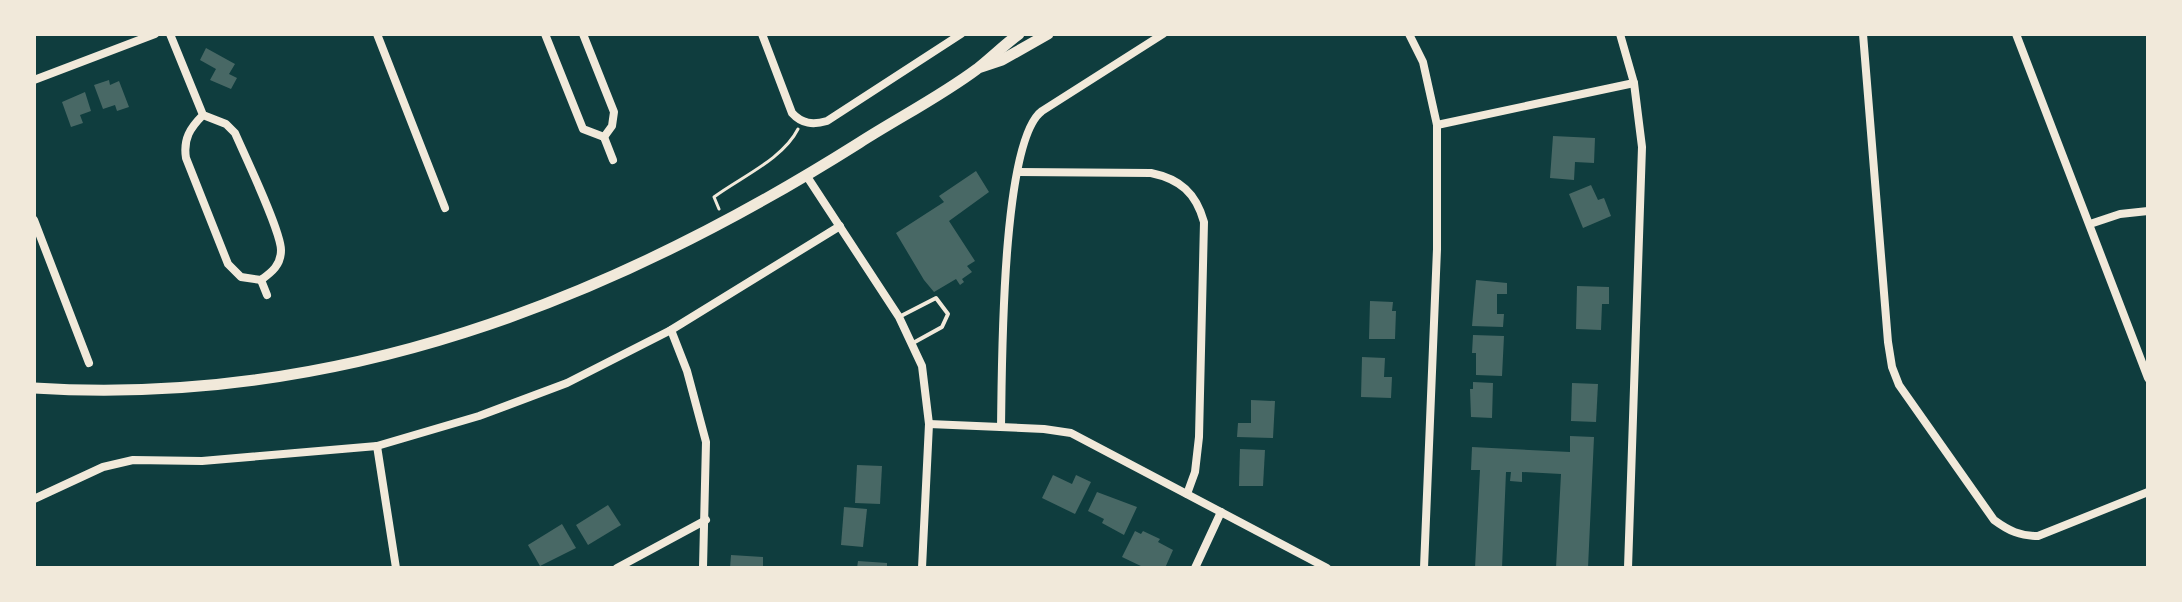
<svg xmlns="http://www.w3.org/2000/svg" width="2182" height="602" viewBox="0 0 2182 602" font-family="'Noto Serif',serif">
<rect width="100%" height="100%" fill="#0f3d3e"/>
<g fill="#486865">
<path d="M206 48 235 64 229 74 237 78 231 89 210 80 216 69 200 60Z"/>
<path d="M109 80 110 85 119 81 129 107 117 111 115 105 103 109 94 85Z"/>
<path d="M85 92 91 111 80 115 83 123 71 127 62 102Z"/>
<path d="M1553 136 1595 138 1594 163 1575 162 1574 180 1550 178Z"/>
<path d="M976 171 989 192 949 221 975 261 967 266 972 272 962 279 964 282 960 285 956 279 934 292 924 280 896 233 944 202 939 196Z"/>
<path d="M1591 185 1598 200 1604 198 1611 216 1583 228 1569 194Z"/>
<path d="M1476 280 1507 283V294H1497V314H1504L1503 327 1472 326Z"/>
<path d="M1577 286 1609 287V304H1602L1601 330 1576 329Z"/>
<path d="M1370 301 1393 302 1392 311H1396L1395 339H1369Z"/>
<path d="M1473 335 1504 336 1502 376 1476 375V353H1472Z"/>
<path d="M1362 357 1385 358 1384 377H1392L1391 398 1361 397Z"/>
<path d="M1473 382 1493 383 1492 418 1471 417 1470 389H1473Z"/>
<path d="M1572 383 1598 384 1596 422 1571 421Z"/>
<path d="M1251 400 1275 401 1273 438 1237 437 1238 423H1251Z"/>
<path d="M1570 436 1594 437 1588 568H1556L1561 474 1522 472V482L1510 481 1511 472H1506L1502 568H1475L1480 470H1471L1472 447 1570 452Z"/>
<path d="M1240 449 1265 450 1263 486H1239Z"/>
<path d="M857 465 882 466 880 504 855 503Z"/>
<path d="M1053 475 1072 484 1076 475 1091 482 1075 514 1042 498Z"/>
<path d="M1097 492 1137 507 1124 535 1102 523 1104 519 1088 511Z"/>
<path d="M608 505 621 525 588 545 576 525Z"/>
<path d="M844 507 867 509 863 547 841 545Z"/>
<path d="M562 524 576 548 540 566 528 545Z"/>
<path d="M1135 531 1141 534 1143 531 1160 539 1158 542 1173 550 1165 568H1145L1122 557Z"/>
<path d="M731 555 763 557V568H730Z"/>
<path d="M858 561 887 563V568H857Z"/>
</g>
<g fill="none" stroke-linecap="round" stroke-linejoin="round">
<path stroke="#f1e9da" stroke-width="3" d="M719 209 714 197C741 177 783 159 798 129"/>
<path stroke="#f1e9da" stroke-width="4" d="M899 317 936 298 948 314 942 327 913 343"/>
<g stroke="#f1e9da" stroke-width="8">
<path d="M170 34 203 115 226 124 235 133C245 156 281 231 281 250 281 265 272 272 261 280L241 277 228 264 186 158C183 139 190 128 203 115"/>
<path d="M377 34 445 208"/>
<path d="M545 34 583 129 604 137"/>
<path d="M583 34 614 112 612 126 604 137"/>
<path d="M762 34 792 113C802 124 813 125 827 121L961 34"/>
<path d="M1409 34 1423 62 1437 125V249L1424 568"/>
<path d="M1620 34 1634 83 1642 147 1628 568"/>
<path d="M1863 34 1888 342 1892 367 1899 385 1994 520C2009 531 2020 536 2038 536L2148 492"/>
<path d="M2016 34 2148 378"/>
<path d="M34 80 155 34"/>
<path d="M1437 125 1634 83"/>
<path d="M604 137 613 160"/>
<path d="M1018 172 1151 173C1180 179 1196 193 1204 222L1199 437 1195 472 1187 494"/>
<path d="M806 175 899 317 922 366 929 424 922 568"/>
<path d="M34 220 89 363"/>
<path d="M2090 224 2120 214 2148 211"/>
<path d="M261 280 267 295"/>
<path d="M671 330 687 371 706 442 703 568"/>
<path d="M929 424 1044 429 1071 433 1327 568"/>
<path d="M1001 427C1002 371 1001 141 1042 111L1163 34"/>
<path d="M377 446 396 568"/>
<path d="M34 499 103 467 133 460 202 461 377 446 479 416 567 383 671 330 840 226"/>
<path d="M617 568 706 520"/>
<path d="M1195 568 1221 512"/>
</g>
<g stroke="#f1e9da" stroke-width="11">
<path d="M981 67 1002 60 1048 34"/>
<path d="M34 388C336 407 607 302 859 143 898 118 941 96 977 69 991 58 1004 45 1019 34"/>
</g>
</g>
<rect width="2182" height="602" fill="none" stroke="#f1e9da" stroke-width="72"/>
</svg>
